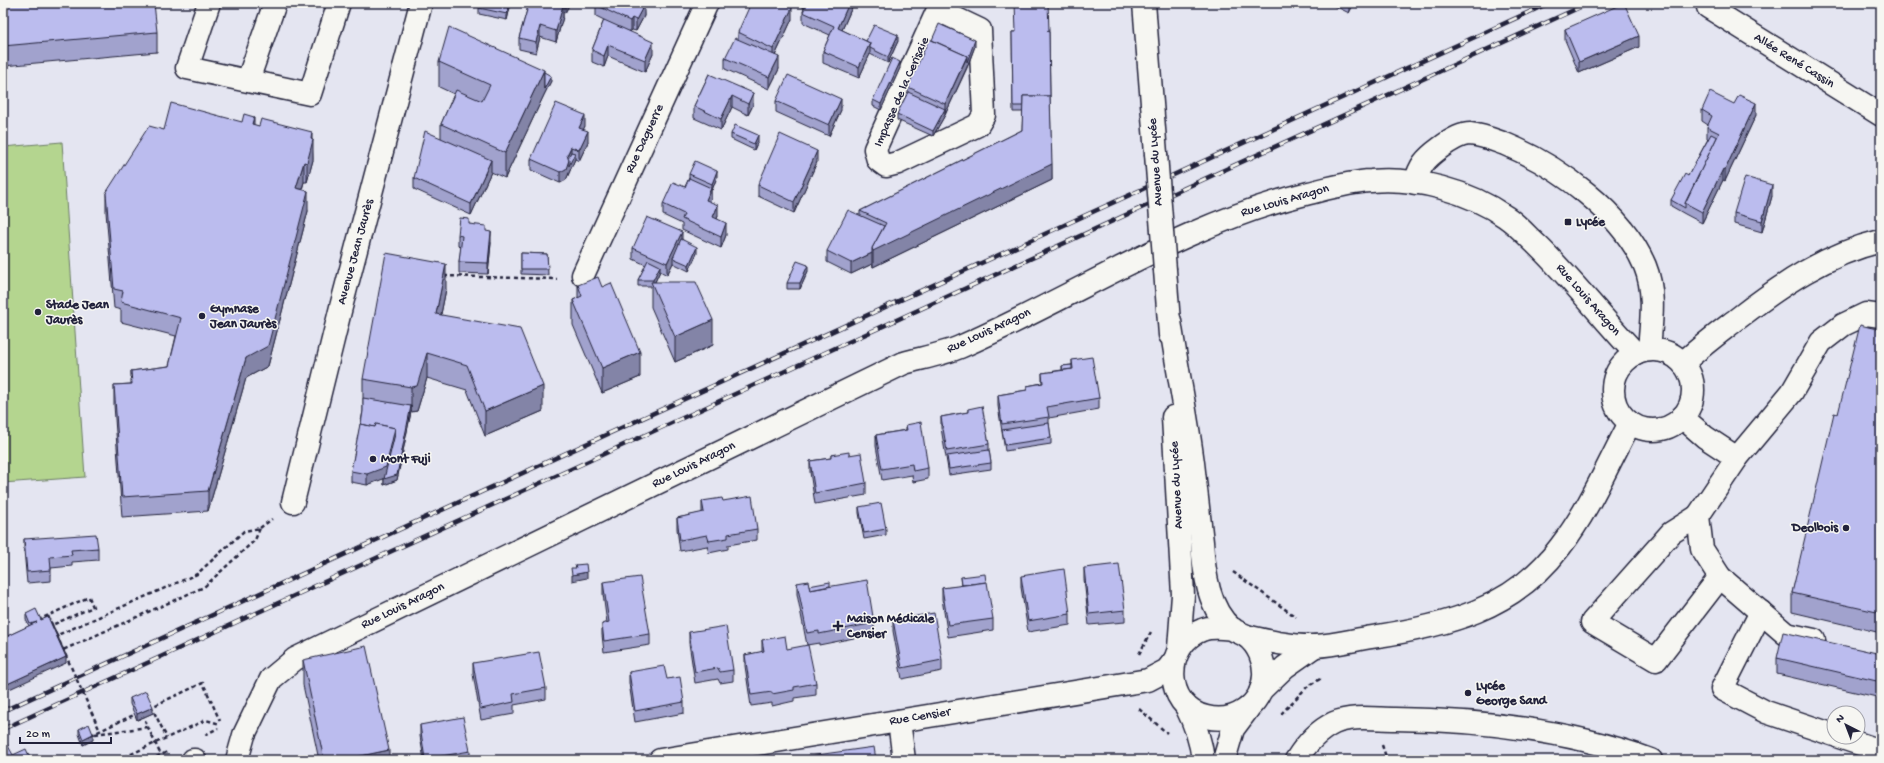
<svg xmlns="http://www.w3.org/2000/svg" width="1884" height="763" viewBox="0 0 1884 763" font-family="'Gochi Hand',sans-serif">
<rect width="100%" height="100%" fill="#e4e5f1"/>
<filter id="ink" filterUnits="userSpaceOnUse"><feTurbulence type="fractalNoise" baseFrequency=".025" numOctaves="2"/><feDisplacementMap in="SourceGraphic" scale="8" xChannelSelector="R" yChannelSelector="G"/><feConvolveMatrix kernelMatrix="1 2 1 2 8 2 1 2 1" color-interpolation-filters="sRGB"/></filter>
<g filter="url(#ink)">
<path fill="#b4d58f" stroke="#6b7c65" d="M62 142 85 477 3 483V147Z"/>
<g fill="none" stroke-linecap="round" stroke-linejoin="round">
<defs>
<g id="minor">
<path d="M209 3 187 68 310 94 339 3"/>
<path d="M1708 7 1881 115"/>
<path d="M938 10 980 30 984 115 978 125 898 163 886 166 878 160 875 149 941 3"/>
<path d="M248 80 275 3"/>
<path d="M1415 183C1420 165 1425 159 1440 148 1448 142 1460 134 1470 134 1482 135 1494 140 1505 144 1558 166 1622 212 1645 266 1656 293 1651 323 1649 350"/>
<path d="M583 275 707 3"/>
<circle cx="1653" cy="390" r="40"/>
<path d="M1683 363C1700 347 1719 333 1737 319 1781 285 1826 254 1881 241"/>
<path d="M1682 417 1705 437 1737 458"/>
<path d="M293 502 341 307 421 3"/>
<path d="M1698 516 1671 533 1592 622 1656 660 1720 577"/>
<path d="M1761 612 1722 689 1766 712 1834 735"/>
<path d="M1246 636C1268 641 1292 647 1315 646 1334 645 1353 640 1372 637 1445 626 1513 610 1560 547 1589 510 1608 464 1630 423"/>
<path d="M1814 640 1786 634 1720 577 1702 549 1698 516 1737 458 1792 392 1821 342 1843 325 1866 314 1881 316"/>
<path d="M1261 690 1285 667 1315 646"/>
<path d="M899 721 904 760"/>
<path d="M1839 737 1881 751"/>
<path d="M193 760H195"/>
<path d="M237 760 244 735 271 679 295 659 904 363C922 358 943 354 960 347 1077 296 1184 223 1309 193 1329 188 1350 182 1371 181 1416 177 1469 191 1506 217 1518 225 1527 236 1537 245 1572 279 1602 318 1636 354"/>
<path d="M660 760 1148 680 1167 670 1174 661"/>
<path d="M1296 760C1306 744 1317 731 1334 723 1352 715 1376 719 1395 719 1481 720 1569 730 1651 760"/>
</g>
<g id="major">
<path d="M1144 3 1156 154"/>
<path d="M1165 270 1170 335"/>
<path d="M1170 321C1177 368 1187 416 1193 463 1196 489 1199 516 1202 542 1203 558 1205 575 1209 590 1213 604 1221 620 1232 629 1236 632 1242 633 1246 636 1258 645 1265 661 1264 676 1262 706 1234 724 1206 717 1163 707 1163 644 1202 630 1212 626 1223 628 1233 629"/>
<path d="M1173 417 1183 595 1179 648"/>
<path d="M1186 706C1195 724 1201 740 1203 760"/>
<path d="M1224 760 1233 729 1248 709"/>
</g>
</defs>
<use href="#minor" stroke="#22223b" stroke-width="25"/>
<use href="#major" stroke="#22223b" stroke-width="25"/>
<g stroke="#22223b" stroke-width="2.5" stroke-dasharray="4 3" stroke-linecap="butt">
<path d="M444 276 557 279"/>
<path d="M260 528 272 519"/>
<path d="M1233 572 1296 617"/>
<path d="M46 618 48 617 52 625"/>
<path d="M38 620 89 597 93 607 52 625 66 657"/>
<path d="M53 637 197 574 244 531 260 528 255 540 204 587 63 650"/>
<path d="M1139 654 1152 630"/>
<path d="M151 706 167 738"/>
<path d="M149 708 203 683 220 721"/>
<path d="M1139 709 1167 733"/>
<path d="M142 714 152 736"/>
<path d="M1281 714 1307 687 1320 679V677"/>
<path d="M95 734 148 727"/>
<path d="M91 735 136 714"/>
<path d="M205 735 218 728"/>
<path d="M1382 745 1387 760"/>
<path d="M158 749 161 755"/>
<path d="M118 760 206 720 220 724"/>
<path d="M150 760 167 752"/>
</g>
<use href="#minor" stroke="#f6f6f2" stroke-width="22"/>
<use href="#major" stroke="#f6f6f2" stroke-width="22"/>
<defs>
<g id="rail">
<path d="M3 711 1549 3"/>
<path d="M3 729 1589 3"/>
</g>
</defs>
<use href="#rail" stroke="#22223b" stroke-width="4.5"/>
<use href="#rail" stroke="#f6f6f2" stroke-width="3" stroke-dasharray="9" stroke-linecap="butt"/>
<defs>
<path id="major-bridge" d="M1156 154 1165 270"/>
</defs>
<use href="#major-bridge" stroke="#22223b" stroke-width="25" stroke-linecap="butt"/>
<g stroke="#22223b" stroke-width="2.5" stroke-dasharray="4 3" stroke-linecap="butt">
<path d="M48 616 100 731"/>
<path d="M152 736 158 749"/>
</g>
<use href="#major-bridge" stroke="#f6f6f2" stroke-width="22"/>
</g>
<g fill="#a1a2cd" stroke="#22223b">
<path d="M3 3 157 32V52L3 66Z"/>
<path d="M511 3 507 20 479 14V8Z"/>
<path d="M529 3H570L565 13 563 12V17L556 42 540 37 536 53 519 49V38Z"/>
<path d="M643 3V5L644 16 636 31 632 30 630 32 653 54 645 72 608 56 604 67 592 62V50L604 20 596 16V5Z"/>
<path d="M803 3H852V7L842 30 866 41H898L888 63 870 54 859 78 823 63V51L830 35 803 23V12L804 8H803Z"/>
<path d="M1329 3H1354L1349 13Z"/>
<path d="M792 19 775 56 779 69 769 89 725 69V58L738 39V32Z"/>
<path d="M1565 29 1639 47 1579 73 1565 40Z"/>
<path d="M1049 31 1050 96 1052 180 873 267 872 264 851 274 827 262V251L860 216V211L1022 130 1023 112H1013L1012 32Z"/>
<path d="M975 46 967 68 945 115 933 136 897 120V114L908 92V87Z"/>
<path d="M439 62 544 72 551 81 544 95 505 178 491 172 471 215 414 189V178L441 138V124L454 94 439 87Z"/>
<path d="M900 68 881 110 873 106V100Z"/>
<path d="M709 74 753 105 748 115 732 107 721 130 694 118V106Z"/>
<path d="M776 101 841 110 829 136 776 112Z"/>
<path d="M1702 110 1756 115 1725 181 1723 180 1702 223 1685 214 1671 206V200L1688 176 1708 139 1707 138V127L1708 125 1702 121Z"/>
<path d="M254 125 312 140 313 160 307 182H304L302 190 308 211 268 366 246 378 208 511 122 517 114 405V385L131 384V371L169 366 176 336 121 322V310L114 308 106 212V193L164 130Z"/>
<path d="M585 126 583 129 588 142 579 161 575 159 566 180 560 183 531 170V159Z"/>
<path d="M731 134 758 141 754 150 731 139Z"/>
<path d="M817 162 794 213 758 196V185Z"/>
<path d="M689 174 717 177 712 190 711 189V199L710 201 718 216 717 219 726 235 721 248 682 230V224L663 215V204L685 187 689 178Z"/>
<path d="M1772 196 1762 232 1734 224V213Z"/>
<path d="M469 224 486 231 491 243 488 274 459 273V262L461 247 458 246V235Z"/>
<path d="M682 239 697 253 689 271 673 263 667 275 660 271 655 282 713 345 675 362 651 307V286H638V280L646 265 633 259V248Z"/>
<path d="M521 253 547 254 548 275 521 274Z"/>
<path d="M808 271 800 289H787V283Z"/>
<path d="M578 285 640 377 602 393 573 325V300L578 298Z"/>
<path d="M446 289 441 314 543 411 485 436 467 390 427 378 417 411 411 412 397 480 384 485V478L367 485 351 482V471L363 411V379Z"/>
<path d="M1881 330V633L1792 612V593L1838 414Z"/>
<path d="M1072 360 1099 398V409L1049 418V423L1051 438V444L1005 451 998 406V395L1027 390V386L1042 383V373L1062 370V366L1072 365Z"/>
<path d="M968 409 989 444V450L991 463V469L949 475 941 428V417L968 412Z"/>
<path d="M906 425 928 468V479L913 482 912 475 882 480 876 446V435L906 430Z"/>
<path d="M831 455H849L866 483V495L815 504 810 472V461L831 458Z"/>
<path d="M702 501H723L757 529V540L728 545V549L709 553 707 546 680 551 677 529V518L702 513Z"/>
<path d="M859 507 886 529V535L864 539 859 513Z"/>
<path d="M24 539 98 548V560L72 562V566L51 568V581L27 583 24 550Z"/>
<path d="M1084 568 1125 610V622L1089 625 1084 579Z"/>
<path d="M1021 576 1070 614V625L1028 632 1021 587Z"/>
<path d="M961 577 993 619V630L948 637 942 599V588L962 586Z"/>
<path d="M603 582 650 634V645L604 652 602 635V624L607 623 603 594Z"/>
<path d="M797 583 809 586H830L874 623V634L819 645V643L807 645 797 594Z"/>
<path d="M26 614 41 620 66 663H4L3 661V638L29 626 26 620Z"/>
<path d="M893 620 942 660V671L902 679 893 631Z"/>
<path d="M689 632 733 670V681L720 683 718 679 695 683 689 643Z"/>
<path d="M762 640 787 649 816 683V695L794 698V701L772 706V703L751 706 745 666V655L762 652Z"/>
<path d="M1881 654V698L1777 674V658Z"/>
<path d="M303 660 389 760H319L303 685Z"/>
<path d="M473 663 546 688V699L514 705V714L481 720 473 674Z"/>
<path d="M629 672 667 679 684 702V713L635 722 629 683Z"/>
<path d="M130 698 153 713 137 720 130 704Z"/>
<path d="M420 725 470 751V760H424L420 736Z"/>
<path d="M79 729 93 740 83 745 79 734Z"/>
</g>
<g fill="#8384a7" stroke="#22223b">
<path d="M510 3H511L507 20V14Z"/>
<path d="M567 3H570L565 13V7Z"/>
<path d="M849 3H852V7L838 39V28Z"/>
<path d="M1349 3H1354L1349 13Z"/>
<path d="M563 5V17L556 42V31Z"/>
<path d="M644 5V16L636 31V20Z"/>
<path d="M792 8V19L773 60V49Z"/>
<path d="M632 18V30L630 32V21Z"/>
<path d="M540 26V37L536 53V42Z"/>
<path d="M898 35V41L888 63V57Z"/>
<path d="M1639 36V47L1579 73V62Z"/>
<path d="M975 40V46L967 67 945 115V104Z"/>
<path d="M653 42V54L645 72V60Z"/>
<path d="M870 43V54L859 78V67Z"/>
<path d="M608 45V56L604 67V56Z"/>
<path d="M779 57V69L769 89V77Z"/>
<path d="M900 62V68L881 110V104Z"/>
<path d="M544 70V89L551 76V81L544 95 505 178V153Z"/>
<path d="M753 93V105L748 115V104Z"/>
<path d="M732 96V107L721 130V119Z"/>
<path d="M841 99V110L829 136V125Z"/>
<path d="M1756 103V115L1725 181V170Z"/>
<path d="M945 109V115L933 136V131Z"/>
<path d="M585 115V126L579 139V128Z"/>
<path d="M254 117V137L252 124Z"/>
<path d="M588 131V142L579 161V150Z"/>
<path d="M312 132V143L313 140V160L307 182V163Z"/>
<path d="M758 135V141L754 150V144Z"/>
<path d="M571 147V158L575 153V159L566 180 560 183V172Z"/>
<path d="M817 151V162L794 213V202Z"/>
<path d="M491 160V172L471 215V204Z"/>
<path d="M304 162V182L296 208V188Z"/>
<path d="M1052 164V180L873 267V251L886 227Z"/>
<path d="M1723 169V180L1702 223V212Z"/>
<path d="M717 171V177L712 190V184Z"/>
<path d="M1772 185V196L1762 232V221Z"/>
<path d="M711 188V199L706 211V200Z"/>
<path d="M308 191V211L268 366 246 378 208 511V491L246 358Z"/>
<path d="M718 205V216L713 229V217Z"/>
<path d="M726 223V235L721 248V237Z"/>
<path d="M491 232V243L488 274V263Z"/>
<path d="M682 232V243L673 258V263L667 275V263Z"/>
<path d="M697 247V253L689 271V265Z"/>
<path d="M872 253V264L851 274V263Z"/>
<path d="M446 264V289L436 339V314Z"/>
<path d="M808 265V271L800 289V283Z"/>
<path d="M660 266V271L653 286V280Z"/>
<path d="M713 320V345L675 362V337Z"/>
<path d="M640 352V377L602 393V368Z"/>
<path d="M427 353V378L417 411 411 412V387Z"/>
<path d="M543 386V411L485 436V411Z"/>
<path d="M411 406V412L397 480 384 485V479Z"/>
<path d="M395 428V440L386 478 367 485V474Z"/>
<path d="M587 572V578L572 581V575Z"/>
<path d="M66 657V663L3 692V686Z"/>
<path d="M153 707V713L137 720V714Z"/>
<path d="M93 734V740L83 745V739Z"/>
<path d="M389 750V760H342Z"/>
</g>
<g fill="#bbbcee" stroke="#22223b">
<path d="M3 3H154L157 32 3 46Z"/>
<path d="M480 3H510L507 14 479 8Z"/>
<path d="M529 3H554L563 5 556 31 540 26 536 42 519 38Z"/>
<path d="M556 3H567L565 7Z"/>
<path d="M597 3H639L644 5 636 20 632 18 630 21 596 5Z"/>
<path d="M751 3H782L792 8 773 49 738 32Z"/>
<path d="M807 3H849L838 28 870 43 859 67 823 51 834 26 803 12Z"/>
<path d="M1015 3H1048L1049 31H1047L1049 32 1050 96H1023V106H1013L1012 32H1016Z"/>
<path d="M1624 3 1639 36 1579 62 1565 29Z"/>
<path d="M604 20 653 42 645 60 608 45 604 56 592 50Z"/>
<path d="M939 24 975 40 967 62V56L932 40Z"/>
<path d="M874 25 898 35 888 57 870 48V43L866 41Z"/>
<path d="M449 27 544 70 505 153 441 124 456 90 482 101 490 85 439 62Z"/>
<path d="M735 38 779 57 769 77 725 58Z"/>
<path d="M929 39 967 56 945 104 908 87Z"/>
<path d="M892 58 900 62 881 104 873 100Z"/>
<path d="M544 72 551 76 544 89Z"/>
<path d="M709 74 753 93 748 104 732 96 721 119 694 106Z"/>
<path d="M788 75 841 99 829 125 776 101Z"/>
<path d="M908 92 945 109 933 131 897 114Z"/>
<path d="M1710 92 1734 104 1739 95 1756 103 1725 170 1723 169 1702 212 1685 203 1719 133 1707 127 1712 116 1702 110Z"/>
<path d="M1023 96H1050L1052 164 873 251 872 248 886 223 860 211 1022 130Z"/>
<path d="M171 103 242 122 244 114 254 117 252 124 259 126 261 119 312 132 311 139 313 140 307 163 304 162 296 188 308 191 268 346 246 358 208 491 122 497 114 385 132 384 131 371 169 366 181 318 121 302 123 291 114 289 106 193 149 126 164 130Z"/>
<path d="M556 103 585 115 579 128 588 131 579 150 571 147 567 155 569 160 566 169 560 172 531 159Z"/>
<path d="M735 125 758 135 754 144 731 134Z"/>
<path d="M425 131 491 160 471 204 414 178Z"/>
<path d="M780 134 817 151 794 202 758 185Z"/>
<path d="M1711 134 1717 137 1685 203V208L1671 200 1685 174 1688 176Z"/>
<path d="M571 152 575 153 569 166V160L568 158Z"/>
<path d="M695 161 717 171 712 184 689 174Z"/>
<path d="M1745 177 1772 185 1762 221 1734 213Z"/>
<path d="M689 178 711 188 706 200 718 205 713 217 726 223 721 237 682 219 684 214 663 204 673 182 685 187Z"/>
<path d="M848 210 884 226 872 248V253L851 263 827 251Z"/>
<path d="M647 217 682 232 667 263 633 248Z"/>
<path d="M460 218 469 219V224L486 226V231L491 232 488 263 459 262 462 236 458 235Z"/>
<path d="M681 239 697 247 689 265 673 258Z"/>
<path d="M386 253 446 264 436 314 520 329 543 386 485 411 467 365 427 353 417 386 411 387 363 379Z"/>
<path d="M521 253 547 254 548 269H521Z"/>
<path d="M648 260 660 266 653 280H638Z"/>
<path d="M797 261 808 265 800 283H787Z"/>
<path d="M598 277 602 287 611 283 640 352 602 368 573 300 582 296 578 285Z"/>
<path d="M651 282H696L713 320 675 337Z"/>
<path d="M1860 325 1881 330V613L1792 593 1834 413 1838 414Z"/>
<path d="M1092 357 1099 398 1047 407 1049 417 1002 424 998 395 1027 390V386L1043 383 1042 373 1073 369 1072 360Z"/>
<path d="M1072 365V369L1063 370 1062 366Z"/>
<path d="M363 398 411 406 397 475 384 479 395 434V428L376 424 375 427 361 424 363 411Z"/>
<path d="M982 406 989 444 947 451 941 417 968 412V409Z"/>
<path d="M921 422 928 468 913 471 912 464 882 469 876 435 907 430 906 425Z"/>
<path d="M1049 423 1051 438 1005 445 1002 430Z"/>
<path d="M360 424 375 427 376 424 395 428 386 467 367 474 351 471Z"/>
<path d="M989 450 991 463 949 469 947 456Z"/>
<path d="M849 452V455L861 453 866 483 815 493 810 461 831 458V455Z"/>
<path d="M752 496 757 529 728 534V538L709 541 707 535 680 540 677 518 704 512 702 501 722 498 723 501Z"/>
<path d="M881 503 886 529 864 533 859 507Z"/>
<path d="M96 534 98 548 71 550 72 555 50 557 51 570 27 572 24 539Z"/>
<path d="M586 564 587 572 572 575 571 568H576L575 565Z"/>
<path d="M1119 564 1125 610 1089 614 1084 568Z"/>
<path d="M1064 569 1070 614 1028 621 1021 576Z"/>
<path d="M985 574 986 582 962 585 961 577Z"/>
<path d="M640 577 650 634 604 641 602 624 609 622 603 582Z"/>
<path d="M867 580 874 623 819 634V631L807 633 797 583 808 581 810 590Z"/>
<path d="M830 582V586L810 590 809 586Z"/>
<path d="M987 582 993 619 948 625 942 588Z"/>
<path d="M36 609 41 620 48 617 66 657 3 686V664L6 662 3 655V638L37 622 30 624 26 614Z"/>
<path d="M934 613 942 660 902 668 893 620Z"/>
<path d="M726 626 733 670 720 672 718 668 695 672 689 632Z"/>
<path d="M1783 632 1881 654V682L1777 658Z"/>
<path d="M785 636 787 649 808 645 816 683 794 687V690L772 694V692L751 695 745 655 764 651 762 640Z"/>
<path d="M366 646 389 750 342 760H324L303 660Z"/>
<path d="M539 652 546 688 513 694 514 702 481 709 473 663Z"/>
<path d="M664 666 667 679 680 677 684 702 635 711 629 672Z"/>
<path d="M146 691 153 707 137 714 130 698Z"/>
<path d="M463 717 470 751 425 759 420 725Z"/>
<path d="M89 724 93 734 83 739 79 729Z"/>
<path d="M7 744 13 755 26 749 31 760H3V746Z"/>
<path d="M874 747 876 760H781Z"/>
</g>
</g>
<g fill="#22223b" stroke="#f6f6f2" stroke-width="1.5">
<rect x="1564" y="218" width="8" height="8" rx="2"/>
<circle cx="38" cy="312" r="4"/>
<circle cx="202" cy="316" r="4"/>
<circle cx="373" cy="459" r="4"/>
<circle cx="1846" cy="528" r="4"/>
<path d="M836 620h4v4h4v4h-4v4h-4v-4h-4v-4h4z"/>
<circle cx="1468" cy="693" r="4"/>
</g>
<g text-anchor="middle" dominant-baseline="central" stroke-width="3" stroke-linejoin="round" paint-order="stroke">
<g font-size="13" fill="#22223b" stroke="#f6f6f2">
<text transform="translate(1794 61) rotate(32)">Allée René Cassin</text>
<text transform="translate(902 92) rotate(-66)">Impasse de la Cerisaie</text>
<text transform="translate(645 139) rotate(-65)">Rue Daguerre</text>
<text transform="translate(1156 162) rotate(-94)">Avenue du Lycée</text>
<text transform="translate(1285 201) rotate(-16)">Rue Louis Aragon</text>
<text transform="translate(356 252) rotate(-75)">Avenue Jean Jaurès</text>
<text transform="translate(1588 300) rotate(49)">Rue Louis Aragon</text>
<text transform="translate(989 331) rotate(-25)">Rue Louis Aragon</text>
<text transform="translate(694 465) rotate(-26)">Rue Louis Aragon</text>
<text transform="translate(1177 485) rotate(-93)">Avenue du Lycée</text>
<text transform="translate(403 606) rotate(-26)">Rue Louis Aragon</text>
<text transform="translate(920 717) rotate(-9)">Rue Censier</text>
</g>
<g font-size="13" font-weight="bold" fill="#22223b" stroke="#f6f6f2" text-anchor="start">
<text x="1576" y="222">Lycée</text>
<text x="46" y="305">Stade Jean<tspan x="46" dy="15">Jaurès</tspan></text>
<text x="210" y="309">Gymnase<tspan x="210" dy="15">Jean Jaurès</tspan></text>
<text x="381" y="459">Mont Fuji</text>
<text x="1838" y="528" text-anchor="end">Deolbois</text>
<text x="847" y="619">Maison Médicale<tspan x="847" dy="15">Censier</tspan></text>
<text x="1476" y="686">Lycée<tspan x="1476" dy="15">George Sand</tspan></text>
</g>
</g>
<rect width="1884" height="763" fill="none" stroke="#f6f6f2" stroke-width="16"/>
<rect x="8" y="8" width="1868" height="747" fill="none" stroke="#22223b" stroke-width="1.5" filter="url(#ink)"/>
<g transform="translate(1846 725) rotate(318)"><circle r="19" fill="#f6f6f2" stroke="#a1a1a9"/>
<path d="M0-3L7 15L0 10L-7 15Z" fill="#22223b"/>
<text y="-6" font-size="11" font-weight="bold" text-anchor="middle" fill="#22223b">N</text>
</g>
<path d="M20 737v6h91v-6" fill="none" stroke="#22223b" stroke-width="2"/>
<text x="26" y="737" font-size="12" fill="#22223b" stroke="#f6f6f2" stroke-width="3" paint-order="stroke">20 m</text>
</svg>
